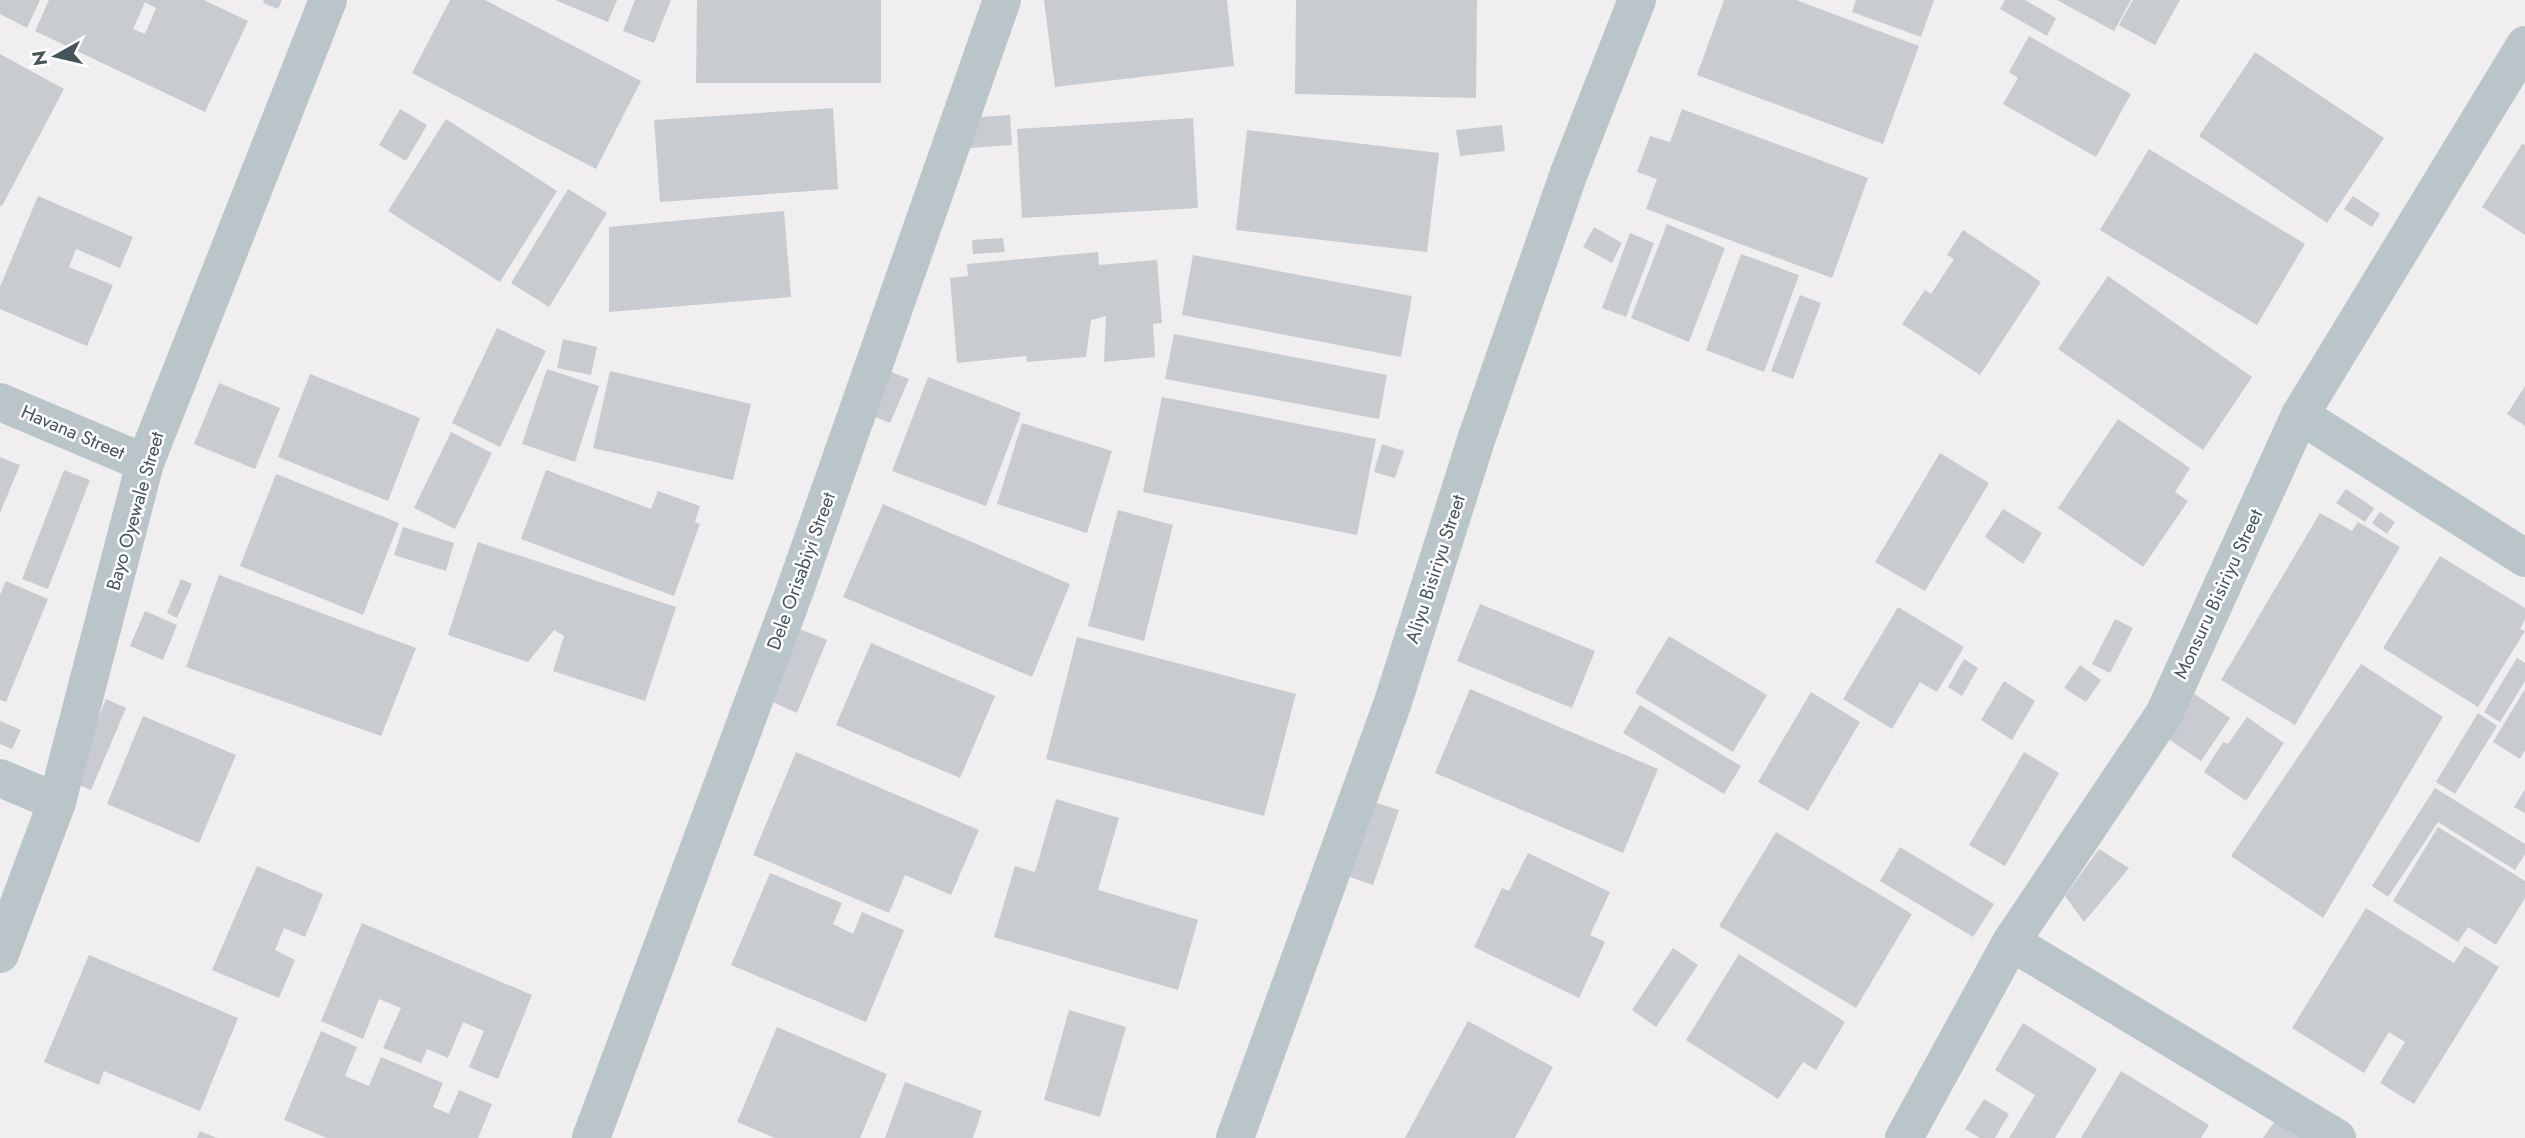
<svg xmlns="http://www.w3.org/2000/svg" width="2525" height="1138" viewBox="0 0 2525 1138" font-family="Jost,sans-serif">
<rect width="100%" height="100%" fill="#f0eeee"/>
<g fill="#c8ccd0" fill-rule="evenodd">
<path d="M0 0H40L27 28 0 14Z"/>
<path d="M49 0H204L248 21 205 112 35 31ZM145 2 156 8 145 34 133 29Z"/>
<path d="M264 0H282L278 9 263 3Z"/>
<path d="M450 0H485L641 81 596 169 412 73Z"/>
<path d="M555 0H617L608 22Z"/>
<path d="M635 0H671L654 43 623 31Z"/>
<path d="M697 0H881V83H696Z"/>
<path d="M1044 0H1227L1234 66 1055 87Z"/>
<path d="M1296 0H1477L1476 98 1295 94Z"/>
<path d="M1724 0H1796L1919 46 1883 144 1697 75Z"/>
<path d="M1856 0H1934L1921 37 1852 12Z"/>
<path d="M2005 0H2025L2056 18 2047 36 2000 9Z"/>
<path d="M2057 0H2131L2114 31Z"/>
<path d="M2133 0H2180L2155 45 2119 25Z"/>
<path d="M2029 36 2131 94 2096 157 2003 104 2018 78 2009 72Z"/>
<path d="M2255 52 2384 138 2327 223 2199 136Z"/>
<path d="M0 54 64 89 2 206 0 205Z"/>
<path d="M833 108 838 189 660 202 654 120Z"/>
<path d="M400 109 427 125 406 161 379 145Z"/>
<path d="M1682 109 1868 178 1832 278 1646 209 1657 179 1637 172 1650 136 1670 142Z"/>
<path d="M1010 115 1012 145 970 148 968 118Z"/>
<path d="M1193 118 1198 208 1022 218 1017 129Z"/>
<path d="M446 119 557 191 500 282 388 211Z"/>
<path d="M1502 125 1505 151 1460 156 1456 130Z"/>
<path d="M1247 130 1439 153 1427 252 1236 230Z"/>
<path d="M2522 144 2525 145V235L2482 207Z"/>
<path d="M2149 149 2305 244 2257 325 2100 230Z"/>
<path d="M568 189 607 213 549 307 511 283Z"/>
<path d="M38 196 133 237 120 268 76 249 69 267 113 285 87 346 0 309V287Z"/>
<path d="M2353 196 2380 214 2372 227 2344 209Z"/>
<path d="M784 211 791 297 609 312V227Z"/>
<path d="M1667 224 1725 248 1689 342 1631 318Z"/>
<path d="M1594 227 1622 243 1612 263 1583 247Z"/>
<path d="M1963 230 2041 282 1980 375 1902 324 1925 290 1931 294 1954 259 1947 255Z"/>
<path d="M1630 233 1654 243 1626 317 1602 308Z"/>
<path d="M1003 238 1005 252 973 254 972 240Z"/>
<path d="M1098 252 1099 265 1157 260 1162 323 1153 324 1155 357 1104 362 1106 316 1091 320 1086 357 1027 362 1026 356 957 363 950 278 968 276 967 264Z"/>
<path d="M1741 254 1799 275 1764 372 1706 350Z"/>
<path d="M1193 255 1412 296 1401 357 1182 315Z"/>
<path d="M2108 276 2252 377 2203 450 2058 349Z"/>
<path d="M1800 295 1821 303 1793 379 1771 371Z"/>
<path d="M497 328 546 351 500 447 452 423Z"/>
<path d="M1174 334 1387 375 1379 419 1165 379Z"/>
<path d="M563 339 597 347 591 375 557 368Z"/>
<path d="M881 368 909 379 890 423 863 412Z"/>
<path d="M547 369 599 386 575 462 522 444Z"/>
<path d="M610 371 751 404 733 480 593 448Z"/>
<path d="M310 374 420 418 388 501 278 457Z"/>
<path d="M928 377 1021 413 986 506 892 471Z"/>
<path d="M219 383 280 408 255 469 194 444Z"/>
<path d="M2525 386V426L2507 414Z"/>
<path d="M1162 397 1376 439 1357 535 1143 492Z"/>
<path d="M2118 419 2190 468 2175 492 2188 501 2143 567 2058 508Z"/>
<path d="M1022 423 1112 451 1087 533 997 504Z"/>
<path d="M451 432 492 453 455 529 414 508Z"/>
<path d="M1382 444 1404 451 1395 478 1374 472Z"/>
<path d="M1940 453 1989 483 1925 591 1875 562Z"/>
<path d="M0 457 20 465 0 513Z"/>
<path d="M64 470 90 480 48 589 22 579Z"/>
<path d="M546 470 651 509 658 491 700 506 695 522 700 524 674 596 521 539Z"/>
<path d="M276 474 399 523 363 615 240 566Z"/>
<path d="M2346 489 2374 508 2365 522 2336 503Z"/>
<path d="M883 504 1070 584 1032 677 843 597Z"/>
<path d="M2003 509 2042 533 2023 564 1985 537Z"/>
<path d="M1118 510 1173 525 1144 641 1088 626Z"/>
<path d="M2380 512 2395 522 2387 534 2372 523Z"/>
<path d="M2320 513 2352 531 2358 522 2400 547 2295 725 2221 680Z"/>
<path d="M403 527 454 543 446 571 394 555Z"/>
<path d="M478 542 676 607 645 701 553 671 564 636 554 630 528 662 448 635Z"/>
<path d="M2440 556 2525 608V619L2520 629 2525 631 2478 707 2383 648Z"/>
<path d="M219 575 416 648 381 736 186 667Z"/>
<path d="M181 579 192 584 177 618 167 613Z"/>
<path d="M6 581 48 599 6 702 0 700V595Z"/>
<path d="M1480 604 1595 651 1572 708 1457 661Z"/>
<path d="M1898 607 1964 647 1937 692 1920 682 1892 729 1843 699Z"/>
<path d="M145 611 177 625 163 660 130 646Z"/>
<path d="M2115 619 2133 628 2110 673 2092 664Z"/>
<path d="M795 627 827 640 797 713 766 699Z"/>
<path d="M1669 636 1767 695 1733 752 1635 693Z"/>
<path d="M1077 637 1296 694 1264 816 1046 759Z"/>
<path d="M871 643 995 696 960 778 836 725Z"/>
<path d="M2517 658 2525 663V681L2500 722 2484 712Z"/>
<path d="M1964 659 1978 668 1962 696 1948 687Z"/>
<path d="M2361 664 2443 717 2323 918 2231 856Z"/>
<path d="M2080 665 2101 680 2086 702 2064 688Z"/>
<path d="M2004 681 2035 701 2012 740 1981 720Z"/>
<path d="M1470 689 1658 769 1623 853 1435 773Z"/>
<path d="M2525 689V750L2520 759 2493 742Z"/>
<path d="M1811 692 1860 722 1808 811 1758 782Z"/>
<path d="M2193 693 2230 718 2201 761 2164 736Z"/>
<path d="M106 699 126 708 91 790 72 782Z"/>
<path d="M1640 705 1741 766 1724 794 1623 733Z"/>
<path d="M2478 713 2497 726 2455 794 2436 782Z"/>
<path d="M143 716 236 755 199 843 107 804Z"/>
<path d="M2247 717 2284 743 2246 801 2204 772 2223 742 2228 744Z"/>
<path d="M0 721 21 730 12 749 0 744Z"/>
<path d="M796 752 979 830 951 895 905 875 889 913 753 855Z"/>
<path d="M2024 752 2059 773 2005 866 1969 845Z"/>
<path d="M2435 788 2525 844V854L2515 870 2438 822 2388 897 2372 886Z"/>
<path d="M2525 789V813L2514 807Z"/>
<path d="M1056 799 1119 818 1098 890 1198 920 1178 990 994 937 1015 866 1035 872Z"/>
<path d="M1373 802 1399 810 1373 885 1347 876Z"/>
<path d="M2438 827 2525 881V898L2496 945 2468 927 2458 942 2393 901Z"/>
<path d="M1776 832 1912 914 1856 1008 1719 926Z"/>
<path d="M1900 847 1994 904 1973 937 1880 881Z"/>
<path d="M2099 849 2129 868 2084 922 2065 896Z"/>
<path d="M1528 853 1610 892 1590 935 1605 942 1579 998 1474 947 1502 888 1509 891Z"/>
<path d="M257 866 323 894 305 937 284 928 275 950 295 960 279 998 212 970Z"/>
<path d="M770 873 842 903 833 924 853 934 862 912 904 930 866 1022 731 965Z"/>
<path d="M2366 908 2454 963 2465 946 2499 967 2414 1104 2380 1083 2405 1042 2389 1032 2364 1073 2292 1028Z"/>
<path d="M362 923 532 995 498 1079 469 1067 484 1031 463 1022 448 1058 427 1049 421 1063 383 1048 401 1008 379 999 363 1039 321 1021Z"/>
<path d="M1673 948 1698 965 1656 1027 1632 1010Z"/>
<path d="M1739 954 1845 1022 1816 1070 1803 1062 1778 1099 1686 1040Z"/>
<path d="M89 955 238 1018 200 1111 104 1071 99 1085 44 1062Z"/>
<path d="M1069 1010 1126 1027 1100 1117 1044 1100Z"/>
<path d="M1468 1021 1553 1067 1515 1138H1405Z"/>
<path d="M2023 1023 2097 1069 2055 1138H2009L2035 1095 1995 1070Z"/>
<path d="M777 1027 887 1074 860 1138H775L737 1122Z"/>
<path d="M321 1031 357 1047 345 1076 369 1086 381 1057 443 1083 433 1107 449 1114 459 1090 492 1104 478 1138H327L284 1120Z"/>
<path d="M2121 1071 2209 1125 2201 1138H2081Z"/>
<path d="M905 1082 982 1111 973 1138H885Z"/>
<path d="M1984 1099 2009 1114 1995 1138H1980L1965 1129Z"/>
<path d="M2279 1115 2313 1138H2263Z"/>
<path d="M200 1131 217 1138H197Z"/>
</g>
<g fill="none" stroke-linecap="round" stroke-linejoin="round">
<g stroke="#bac5ca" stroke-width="38">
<path d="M0 402 145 463"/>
<path d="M2300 415 2525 558"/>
<path d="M0 778 57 802"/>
<path d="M2011 942 2337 1138"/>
<path d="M0 954 57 802 145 463 328 0"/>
<path d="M591 1138 795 590 1002 0"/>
<path d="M1235 1138 1393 702 1476 440 1569 173 1637 0"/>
<path d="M1904 1138 2011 942 2164 714 2300 415 2525 45"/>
</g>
</g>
<g text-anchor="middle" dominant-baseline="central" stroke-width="5" stroke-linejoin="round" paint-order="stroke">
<g font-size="19" fill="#47555a" stroke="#fff">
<text transform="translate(73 432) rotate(23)">Havana Street</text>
<text transform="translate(135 511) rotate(-74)">Bayo Oyewale Street</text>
<text transform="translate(1435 569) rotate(-72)">Aliyu Bisiriyu Street</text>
<text transform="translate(801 571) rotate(-70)">Dele Orisabiyi Street</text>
<text transform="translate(2218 594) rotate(-65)">Monsuru Bisiriyu Street</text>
</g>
</g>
<g transform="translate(56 56) rotate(262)" stroke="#ffffff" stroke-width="5" paint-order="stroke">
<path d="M0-5L12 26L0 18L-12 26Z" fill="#47555a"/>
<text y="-10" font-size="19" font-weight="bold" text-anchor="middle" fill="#47555a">N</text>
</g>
</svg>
